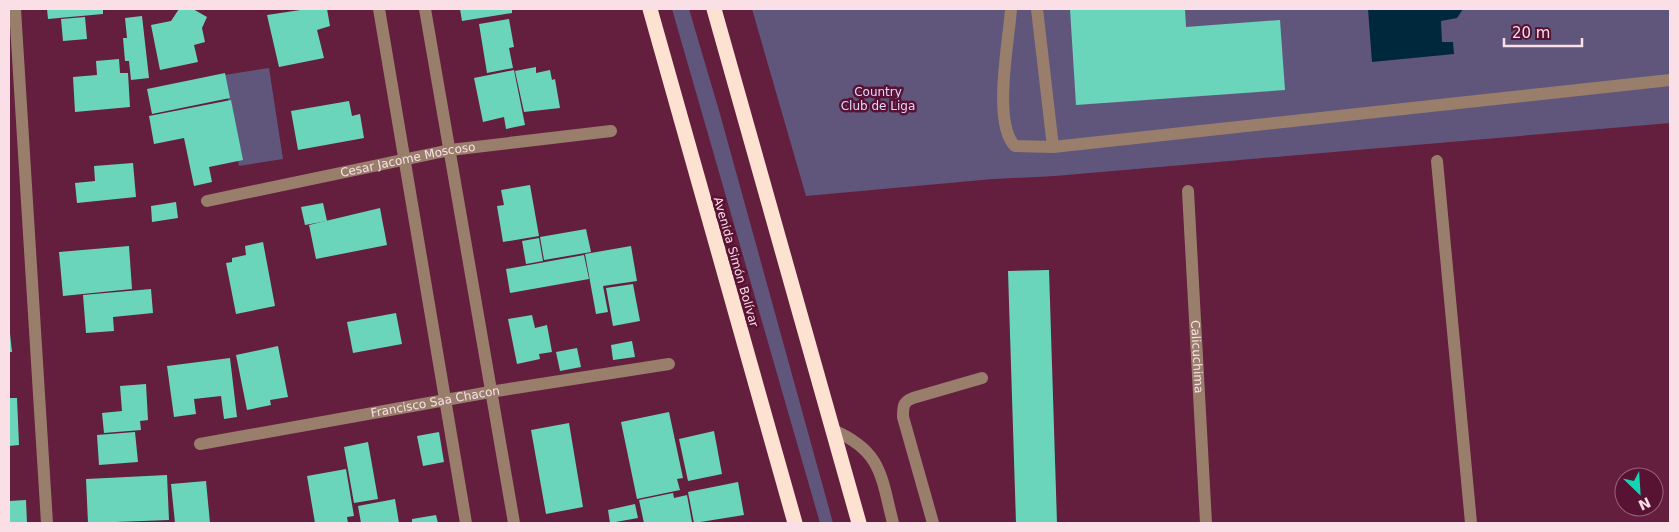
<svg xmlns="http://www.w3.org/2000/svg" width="1679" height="532" viewBox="0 0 1679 532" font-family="'DejaVu Sans',sans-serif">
<rect width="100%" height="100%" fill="#641e3e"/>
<g fill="#60567c">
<path d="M672 9H689L720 114 833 523H820Z"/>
<path d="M752 9H1670V123L1055 176 993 179 806 196Z"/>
<path d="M269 68 283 159 239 166 224 75Z"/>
</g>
<path fill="#00283c" d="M1368 9H1463L1457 18 1441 21 1442 42H1453L1454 54 1372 62Z"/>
<g fill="#6bd5bc">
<path d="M47 9H103V14L48 19Z"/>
<path d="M179 9H193L207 17 202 28 205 42 194 45 198 62 160 70 151 25 171 21Z"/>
<path d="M307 9H327L330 26 317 30 324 58 279 67 267 15Z"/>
<path d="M460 9H512V13L462 21Z"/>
<path d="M1070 9H1185L1186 27 1280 20 1285 90 1076 105Z"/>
<path d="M142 16 149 78 131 80 129 61H125L123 38H127L125 18Z"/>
<path d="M85 17 87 39 63 41 61 19Z"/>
<path d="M509 19 514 47 509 48 513 68 487 73 479 24Z"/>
<path d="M119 59 120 73H128L130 107 75 112 73 77 97 75 96 61Z"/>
<path d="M536 67V73L550 70 552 80 555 79 560 108 524 112 515 71Z"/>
<path d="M514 70 525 125 506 129 504 117 483 122 474 78Z"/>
<path d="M225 73 230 98 152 114 147 89Z"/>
<path d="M231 100 243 160 209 167 212 182 194 186 184 138 154 144 149 116Z"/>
<path d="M349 101 352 116 360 114 364 138 298 150 291 111Z"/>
<path d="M133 163 136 197 77 203 75 183 95 181 94 166Z"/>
<path d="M530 185 539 236 503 242 497 206 504 205 501 190Z"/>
<path d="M176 202 178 218 152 222 151 206Z"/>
<path d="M323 203 327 221 305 225 301 207Z"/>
<path d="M380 208 387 245 316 259 309 225Z"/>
<path d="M586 229 591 252 544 260 540 237Z"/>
<path d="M539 238 543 261 526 264 522 241Z"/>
<path d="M263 242 275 306 236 314 226 263 232 262V258L246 255 245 246Z"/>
<path d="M129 246 132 289 63 296 59 252Z"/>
<path d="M631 246 637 281 603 286 608 312 596 314 585 254Z"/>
<path d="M584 255 589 279 510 293 506 269Z"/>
<path d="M1049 270 1057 523H1016L1008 271Z"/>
<path d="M633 284 640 321 613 326 606 288Z"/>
<path d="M151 289 153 313 113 317 114 331 86 333 83 295Z"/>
<path d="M396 313 402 344 353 353 347 322Z"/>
<path d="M532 315 535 328 547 325 552 352 539 354 540 359 517 364 508 319Z"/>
<path d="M9 324 12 352H9Z"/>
<path d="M632 341 635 357 613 360 611 345Z"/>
<path d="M278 346 288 397 270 400 271 405 247 410 236 355Z"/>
<path d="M577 348 581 367 560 371 556 352Z"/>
<path d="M230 358 237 417 224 419 221 396 194 399 196 414 174 417 167 366Z"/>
<path d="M146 384 148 420 140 421 141 430 104 433 102 413 122 411 120 386Z"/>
<path d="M9 398H17L19 445 9 446Z"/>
<path d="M669 412 683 478 677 479 680 490 637 499 621 422Z"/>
<path d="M569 423 583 507 546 514 531 430Z"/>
<path d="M714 431 722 474 688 481 679 439Z"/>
<path d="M135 432 138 462 99 465 97 435Z"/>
<path d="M439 432 444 462 423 466 417 436Z"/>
<path d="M368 442 378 499 354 503 344 447Z"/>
<path d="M346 469 354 516 347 517 348 523H315L307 476Z"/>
<path d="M167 475 169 520 88 523 86 479Z"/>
<path d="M206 481 210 523H175L171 484Z"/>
<path d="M738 482 744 515 694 523 688 492Z"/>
<path d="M673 493 674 498 687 495 692 522 644 523 639 500Z"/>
<path d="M395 499 399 523H361L358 506Z"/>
<path d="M26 500 27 523H9V501Z"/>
<path d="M635 504 638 518 610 523 608 510Z"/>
<path d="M436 515 438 523H412V519Z"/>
</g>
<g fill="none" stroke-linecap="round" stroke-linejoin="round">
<g stroke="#997e6c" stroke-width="12">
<path d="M15 9 47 523"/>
<path d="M379 9 466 523"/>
<path d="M425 9 514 523"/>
<path d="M1011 9C1009 41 992 123 1015 146L1053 147"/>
<path d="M1037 9 1053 147 1670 80"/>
<path d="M1437 161 1471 523"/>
<path id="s1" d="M1188 191 1206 523"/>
<path id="s2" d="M207 201 450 150 611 131"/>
<path d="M833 430C882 451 881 476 893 523"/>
<path id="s3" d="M200 444 490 392 669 364"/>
<path d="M933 523 903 417C903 406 903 402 913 398L982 378"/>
</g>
<g stroke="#fde2d1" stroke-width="15">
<path d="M650 9 795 523"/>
<path d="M714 9 859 523"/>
</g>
</g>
<g text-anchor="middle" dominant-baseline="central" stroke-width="5" stroke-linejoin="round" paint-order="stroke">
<g font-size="12" fill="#e0d7fc" stroke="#581233">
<text x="878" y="92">Country<tspan x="878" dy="14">Club de Liga</tspan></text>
</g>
<g font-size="12" fill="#fadfe7" stroke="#581233">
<text stroke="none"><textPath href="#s2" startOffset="205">Cesar Jacome Moscoso</textPath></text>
<text transform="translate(736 262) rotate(74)">Avenida Simón Bolívar</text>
<text stroke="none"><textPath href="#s1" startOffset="166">Calicuchima</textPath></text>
<text stroke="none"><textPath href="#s3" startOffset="239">Francisco Saa Chacon</textPath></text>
</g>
</g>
<rect width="1679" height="532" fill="none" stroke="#fadfe7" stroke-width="20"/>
<g transform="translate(1639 492) rotate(155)"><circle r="24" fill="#581233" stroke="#99647b"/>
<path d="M0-4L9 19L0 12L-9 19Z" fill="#12d5b4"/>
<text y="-8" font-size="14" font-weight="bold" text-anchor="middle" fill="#fadfe7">N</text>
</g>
<path d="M1504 38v8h78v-8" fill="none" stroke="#fadfe7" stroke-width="2.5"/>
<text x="1512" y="38" font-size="15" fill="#fadfe7" stroke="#581233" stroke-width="4" paint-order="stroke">20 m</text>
</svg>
